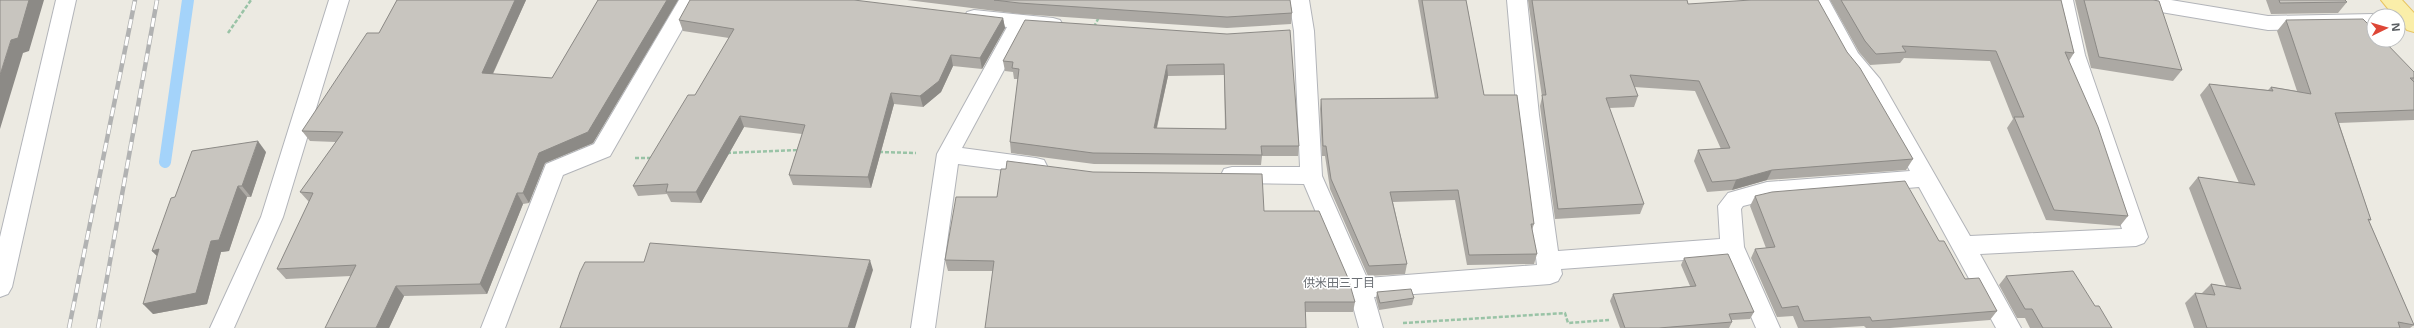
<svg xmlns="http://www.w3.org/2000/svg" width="2414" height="328" viewBox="0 0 2414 328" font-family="'Open Sans','Noto Sans JP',sans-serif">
<rect width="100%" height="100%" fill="#eceae2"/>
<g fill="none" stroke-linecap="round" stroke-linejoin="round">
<path stroke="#a4d3fa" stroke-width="12" d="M165 162 188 0"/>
<defs>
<g id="minor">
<path d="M56 0H76L12 287 8 294 0 297V237Z"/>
<path d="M329 0H349L283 217 234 328H210L261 217Z"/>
<path d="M679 0H699L610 156 563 175 505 328H481L546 164 594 144Z"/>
<path d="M1289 0H1309L1314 31 1322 176 1367 278 1537 265 1517 115 1507 0H1527L1539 115 1558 251 1720 239 1718 206 1728 193 1767 182 1910 171 1865 89 1843 62 1809 0H1829L1858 53 1880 79 1970 236 2122 229 2065 55 2053 0H2073L2085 55 2148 237 2144 243 2136 246 1980 254 2021 328H1996L1919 187 1767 200 1743 206 1741 209 1744 247 1780 328H1756L1725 257 1561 269 1562 274 1558 281 1550 284 1374 297 1383 328H1359L1348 288 1304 184 1232 183 1224 181 1221 175 1224 169 1232 167H1300L1294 31Z"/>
<path d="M2121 0H2171L2268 16 2374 14 2380 16H2374V28L2268 30 2131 7 2124 5Z"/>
<path d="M974 10 1053 18 1060 20 1063 25 1060 30 1053 32 1026 29 962 148 1036 158 1044 160 1047 166 1044 172 1036 174 958 164 935 328H911L937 154 1007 27 967 22 964 17 967 12Z"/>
<path d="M2398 13H2414V27H2398V16H2390Z"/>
</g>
<path id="primary" d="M2381 0H2402L2414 13V32L2407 30 2398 20V16H2394Z"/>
</defs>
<use href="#minor" stroke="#b2b4b9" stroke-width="2"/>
<use href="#primary" stroke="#e9c45f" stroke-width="2"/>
<g stroke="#99c3a6" stroke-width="2.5" stroke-dasharray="4 2" stroke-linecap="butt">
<path d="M1094 27 1099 17"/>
<path d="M228 33 251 0"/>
<path d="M879 152 916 153"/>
<path d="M727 153 800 150"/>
<path d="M635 158H652"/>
<path d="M1403 323 1565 313 1568 323 1609 320"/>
</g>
<use href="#minor" fill="#fff" fill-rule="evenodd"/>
<use href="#primary" fill="#faeea9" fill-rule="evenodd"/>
<defs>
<g id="rail">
<path d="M69 328 135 0"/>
<path d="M98 328 157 0"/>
</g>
</defs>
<use href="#rail" stroke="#b1b2b2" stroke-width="4.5"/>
<use href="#rail" stroke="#fff" stroke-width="3" stroke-dasharray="9" stroke-linecap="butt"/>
</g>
<g fill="#aca9a4" fill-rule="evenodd">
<path d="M397 0H526L493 74 552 78 598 0H678L593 143 545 163 529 203 523 204 487 294 404 296 389 328H325L351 276 286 279 277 269 309 202 300 192 336 142 310 141 302 131 379 33Z"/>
<path d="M907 0H1290L1292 13 1291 24 1227 28 1020 14Z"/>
<path d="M1418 0H1466L1484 95 1534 224 1532 230 1537 254 1534 264 1467 265 1455 200 1393 202 1407 264 1405 274 1368 276 1330 189 1325 156H1322L1320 109 1321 99 1435 98Z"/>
<path d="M1528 0H1687L1688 4 1847 52 1913 159 1906 170 1767 180 1732 190 1707 192 1694 161 1698 150 1721 149 1695 91 1634 87 1638 96 1634 107 1609 108 1644 204 1640 214 1555 219 1540 106 1542 97Z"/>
<path d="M1830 0H2061L2074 53 2069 61 2128 216 2120 226 2046 220 2007 128 2013 119 1990 61 1904 58 1900 63 1870 65 1859 52Z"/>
<path d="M2075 0H2153L2182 70 2173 81 2091 68Z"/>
<path d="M2266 0H2345L2347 2 2338 13 2271 14Z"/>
<path d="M1003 18 1005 28 982 69 953 66 941 92 923 107 894 104 871 188 793 185 789 175 802 134 744 127 701 203 671 202 667 194 638 196 633 186 695 95 729 38 683 31 679 20Z"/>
<path d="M2286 20 2414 72V120L2339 123 2371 220 2369 221 2414 325 2410 328H2194L2185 303 2195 293H2202L2211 284 2226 286 2189 188 2198 177 2239 183 2200 95 2209 84 2268 90 2271 87 2297 91 2277 31Z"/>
<path d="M1227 34 1299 146 1298 156H1262L1261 165 1094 164 1011 153 1010 142 1018 79H1014L1013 72 1005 71 1003 61ZM1224 75 1225 129 1157 128 1168 76Z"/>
<path d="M266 152 251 197H247L229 251 221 252 207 304 153 314 157 256 152 251Z"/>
<path d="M1755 196 1939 241 1965 279 1997 311 1990 320 1890 328H1866L1864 326 1830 328H1798L1793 316 1777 317 1751 258 1755 249 1766 248 1750 206Z"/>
<path d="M1264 211 1355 302 1353 312H1306L993 271H948L945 260Z"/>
<path d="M1684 258 1754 312 1750 319 1732 320V322L1729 328H1620L1610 301 1613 294 1690 286 1681 265Z"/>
<path d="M2006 276 2095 306 2112 328H2030L2025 318H2017L1999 285Z"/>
<path d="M1377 292 1414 298 1412 305 1379 310 1376 298Z"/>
</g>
<g fill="#8c8a86">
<path d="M29 0H44L29 51 23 53 0 129V75L11 40Z"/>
<path d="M515 0H526L488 84 482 73Z"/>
<path d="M667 0H678L593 143 545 163 529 203 523 193 539 153Z"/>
<path d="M1003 18 1005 28 982 69 980 58Z"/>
<path d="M951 55 953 66 941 92 923 107 920 96Z"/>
<path d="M1167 65 1168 76 1154 139V128Z"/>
<path d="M891 93 894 104 871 188 868 177Z"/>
<path d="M740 116 744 127 701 203 696 192Z"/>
<path d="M258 141 266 152 251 197 242 186Z"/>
<path d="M1772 170 1767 180 1732 190 1736 180Z"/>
<path d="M238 186 247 197 229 251 221 252 207 304 153 314 143 304Z"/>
<path d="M517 193 523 204 487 294 480 284Z"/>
<path d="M159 249 162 261 152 251Z"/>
<path d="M870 260 873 270 855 328H848Z"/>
<path d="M396 286 404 296 389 328H376Z"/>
</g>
<g fill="#c8c5bf" stroke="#8c8a86" fill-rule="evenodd">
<path d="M0 0H29L18 38 11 40 0 75Z"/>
<path d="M397 0H515L482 73 552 78 598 0H667L588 132 539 153 523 193H517L480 284 396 286 376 328H325L356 265 277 269 313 193 300 192 343 132 302 131 367 33H379Z"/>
<path d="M690 0H854L1003 18 980 58 951 55 939 81 920 96 891 93 868 177 789 175 805 125 740 116 696 192H666L668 184 633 186 688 95H695L734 29 679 20Z"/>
<path d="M994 0H1290L1292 13 1227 17 1019 3Z"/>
<path d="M1422 0H1466L1484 95H1517L1534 224H1531L1537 254 1469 255 1458 190 1390 192 1407 264 1369 266 1331 179 1326 146H1323L1321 99 1438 98Z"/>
<path d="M1532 0H1687L1688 4 1751 0H1818L1847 52 1860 68 1913 159 1772 170 1736 180 1712 182 1698 150 1730 148 1699 81 1630 75 1638 96 1606 98 1644 204 1558 209 1542 95H1546Z"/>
<path d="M1841 0H2061L2074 53 2065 52 2098 127 2128 216 2054 210 2014 117H2024L1996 51 1902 46 1906 52 1876 54 1865 41Z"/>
<path d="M2084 0H2153L2159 1 2182 70 2099 57Z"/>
<path d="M2279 0H2345L2347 2 2280 3Z"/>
<path d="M2363 19 2374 30V40H2383L2414 72V78H2410L2414 82V110L2335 113 2371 220 2368 219 2414 325 2398 322 2400 328H2207L2195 293 2215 295 2211 284 2241 289 2198 177 2255 185 2209 84 2273 91 2271 87 2311 94 2286 20Z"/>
<path d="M1025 20 1227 34 1290 30 1299 146H1261L1262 155 1093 153 1010 142 1019 69 1012 68 1013 62 1003 61ZM1224 64 1226 129 1154 128 1167 65Z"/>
<path d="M258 141 242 186H238L219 240 211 241 196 293 143 304 159 249 152 251 171 198 175 197 192 151Z"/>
<path d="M1007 161 1093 172 1262 174 1264 211H1319L1348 278 1355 302H1305L1306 328H985L994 261 945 260 956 197H997L1001 169H1006Z"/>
<path d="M1905 181 1939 241H1944L1965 279 1979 278 1997 311 1872 321 1870 317 1804 321 1798 306 1782 308 1755 249 1775 247 1755 196 1772 192Z"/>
<path d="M650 243 870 260 848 328H560L580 272 585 262H644Z"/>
<path d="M1728 254 1754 312 1729 314 1732 322 1659 328H1625L1613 294 1696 286 1684 258Z"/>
<path d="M2073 271 2095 306H2099L2112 328H2043L2032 309H2025L2006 276Z"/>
<path d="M1411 289 1414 298 1380 303 1377 292Z"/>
</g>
<g text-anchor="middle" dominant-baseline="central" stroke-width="3" stroke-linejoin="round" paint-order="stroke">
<g font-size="12" fill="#6b6f74" stroke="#fff">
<text x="1339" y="282">供米田三丁目</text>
</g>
</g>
<g transform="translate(2386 28) rotate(85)"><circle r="19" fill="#ffffff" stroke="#bdbfc0"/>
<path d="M0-3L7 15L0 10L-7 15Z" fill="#de4636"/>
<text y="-6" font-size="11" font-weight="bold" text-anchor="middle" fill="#5a5e62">N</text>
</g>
</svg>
